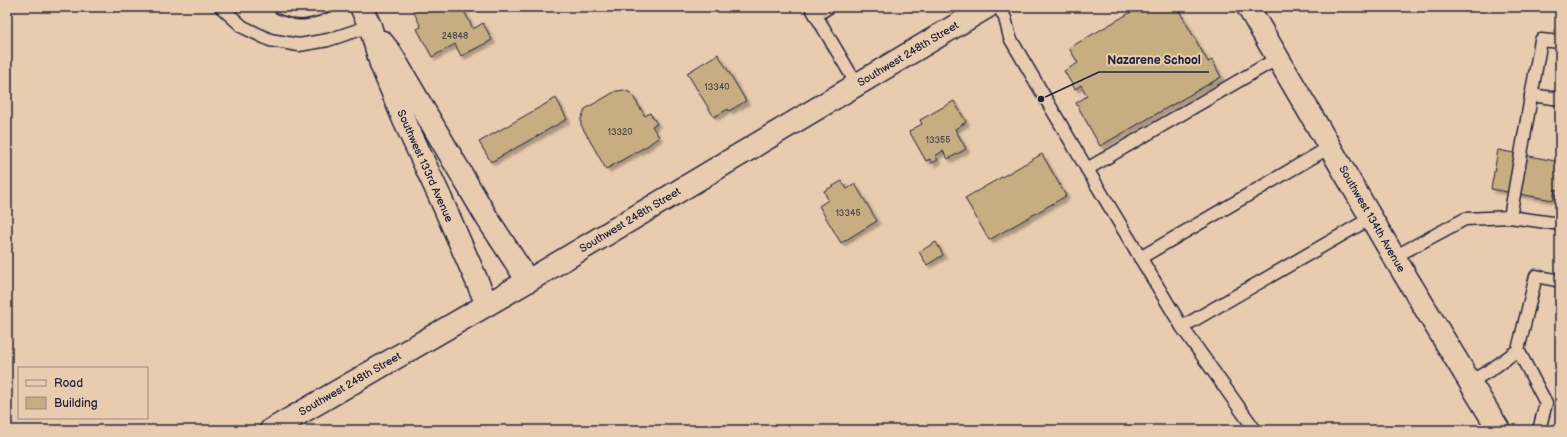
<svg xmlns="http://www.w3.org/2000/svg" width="1567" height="437" viewBox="0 0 1567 437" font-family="'Balsamiq Sans',sans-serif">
<defs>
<filter id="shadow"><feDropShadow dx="3.5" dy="3.5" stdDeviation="1" flood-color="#0004"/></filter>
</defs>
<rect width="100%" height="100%" fill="#e8ccaf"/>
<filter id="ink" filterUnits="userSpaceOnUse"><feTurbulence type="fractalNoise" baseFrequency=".025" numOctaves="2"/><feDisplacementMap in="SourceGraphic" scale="8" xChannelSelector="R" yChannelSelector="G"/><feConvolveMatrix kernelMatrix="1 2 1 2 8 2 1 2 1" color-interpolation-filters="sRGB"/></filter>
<g filter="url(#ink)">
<g fill="#c6ae82" stroke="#22223b" filter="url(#shadow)">
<path d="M413 7H462L473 29 483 23 492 40 461 56 455 44 432 57 417 29 421 27 412 8Z"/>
<path d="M1140 7H1177L1208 62 1212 60 1221 77 1100 146 1076 103 1087 96 1081 85 1075 89 1064 71 1078 63 1069 48Z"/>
<path d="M718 54 746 101 729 111 728 109 714 117 687 73Z"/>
<path d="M624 90 631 93 645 116 650 113 657 124 652 126 659 137 647 146 606 169 581 125V119L585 109 616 91Z"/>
<path d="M556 98 567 119 491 162 479 142Z"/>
<path d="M954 101 966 122 955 129 966 149 948 159 943 151 935 156 938 160 932 163 930 159 926 161 909 131 922 124 920 120Z"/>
<path d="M1498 150 1560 162V190L1555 189 1553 200 1491 189Z"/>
<path d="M1042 154 1066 196 989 240 965 198Z"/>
<path d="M842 181 847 189 855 184 877 221 841 243 819 206 828 200 824 191Z"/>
<path d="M936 242 943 255 927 265 919 252Z"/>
</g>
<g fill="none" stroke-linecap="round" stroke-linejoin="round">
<defs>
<g id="lane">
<path d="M221 7 243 27 270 40 299 45 328 40 370 26"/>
<path d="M279 7C298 15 304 15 324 7"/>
<path d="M811 7 857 85"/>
<path d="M999 7 1005 18 1010 38 1087 169"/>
<path d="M816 15 829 7"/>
<path d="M1278 58 1087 169 1182 327 1371 218"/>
<path d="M1531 95 1560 99"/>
<path d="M1510 217 1560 224"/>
<path d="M1394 257 1465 219 1510 217 1541 40 1560 42"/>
<path d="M1140 258 1330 147"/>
<path d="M1182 327 1255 430"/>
<path d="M1518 350 1546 403 1539 430"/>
<path d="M1470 382 1492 369 1518 350 1536 276 1560 281"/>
</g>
<g id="street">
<path d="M361 7 370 26 381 64 404 120 440 197 487 304"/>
<path d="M382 42 390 52 487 218 528 281"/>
</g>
<g id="secondary">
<path d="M1248 7 1394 257 1499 430"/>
<path d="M271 430 528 281 987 7"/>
</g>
</defs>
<use href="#lane" stroke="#22223b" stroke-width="15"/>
<use href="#street" stroke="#22223b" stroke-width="25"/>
<use href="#secondary" stroke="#22223b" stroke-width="25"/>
<use href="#lane" stroke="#e8ccaf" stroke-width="12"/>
<use href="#street" stroke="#e8ccaf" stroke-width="22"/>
<use href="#secondary" stroke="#e8ccaf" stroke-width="22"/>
</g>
</g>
<g text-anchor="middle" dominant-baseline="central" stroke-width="4" stroke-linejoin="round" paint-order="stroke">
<g font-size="9" fill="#4b454d">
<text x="455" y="36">24848</text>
<text x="717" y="87">13340</text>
<text x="620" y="132">13320</text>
<text x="938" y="140">13355</text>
<text x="848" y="213">13345</text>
</g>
<g font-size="11" fill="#22223b" stroke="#e8ccaf">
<text transform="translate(908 54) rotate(-31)">Southwest 248th Street</text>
<text transform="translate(425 166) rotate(66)">Southwest 133rd Avenue</text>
<text transform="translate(1372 219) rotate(60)">Southwest 134th Avenue</text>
<text transform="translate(630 220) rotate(-31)">Southwest 248th Street</text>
<text transform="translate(350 384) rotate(-30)">Southwest 248th Street</text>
</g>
</g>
<path fill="none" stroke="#22223b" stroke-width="1.5" d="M1041 99L1099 72H1209"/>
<circle fill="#22223b" stroke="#e8ccaf" stroke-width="1.5" cx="1041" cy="99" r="4"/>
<g font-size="12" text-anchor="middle" font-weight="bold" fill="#22223b" stroke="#e8ccaf" stroke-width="4" stroke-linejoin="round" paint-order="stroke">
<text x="1154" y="64">Nazarene School</text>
</g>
<rect width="1567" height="437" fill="none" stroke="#e8ccaf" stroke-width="24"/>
<rect x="12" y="12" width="1543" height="413" fill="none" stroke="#22223b" stroke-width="1.5" filter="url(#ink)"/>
<rect x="18" y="367" width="130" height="52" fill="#e8ccaf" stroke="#998881"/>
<rect x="26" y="380" width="20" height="6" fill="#e8ccaf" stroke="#998881"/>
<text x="54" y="387" font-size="12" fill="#22223b">Road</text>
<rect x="26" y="397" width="20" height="12" fill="#c6ae82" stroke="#998881"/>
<text x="54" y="407" font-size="12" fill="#22223b">Building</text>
</svg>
